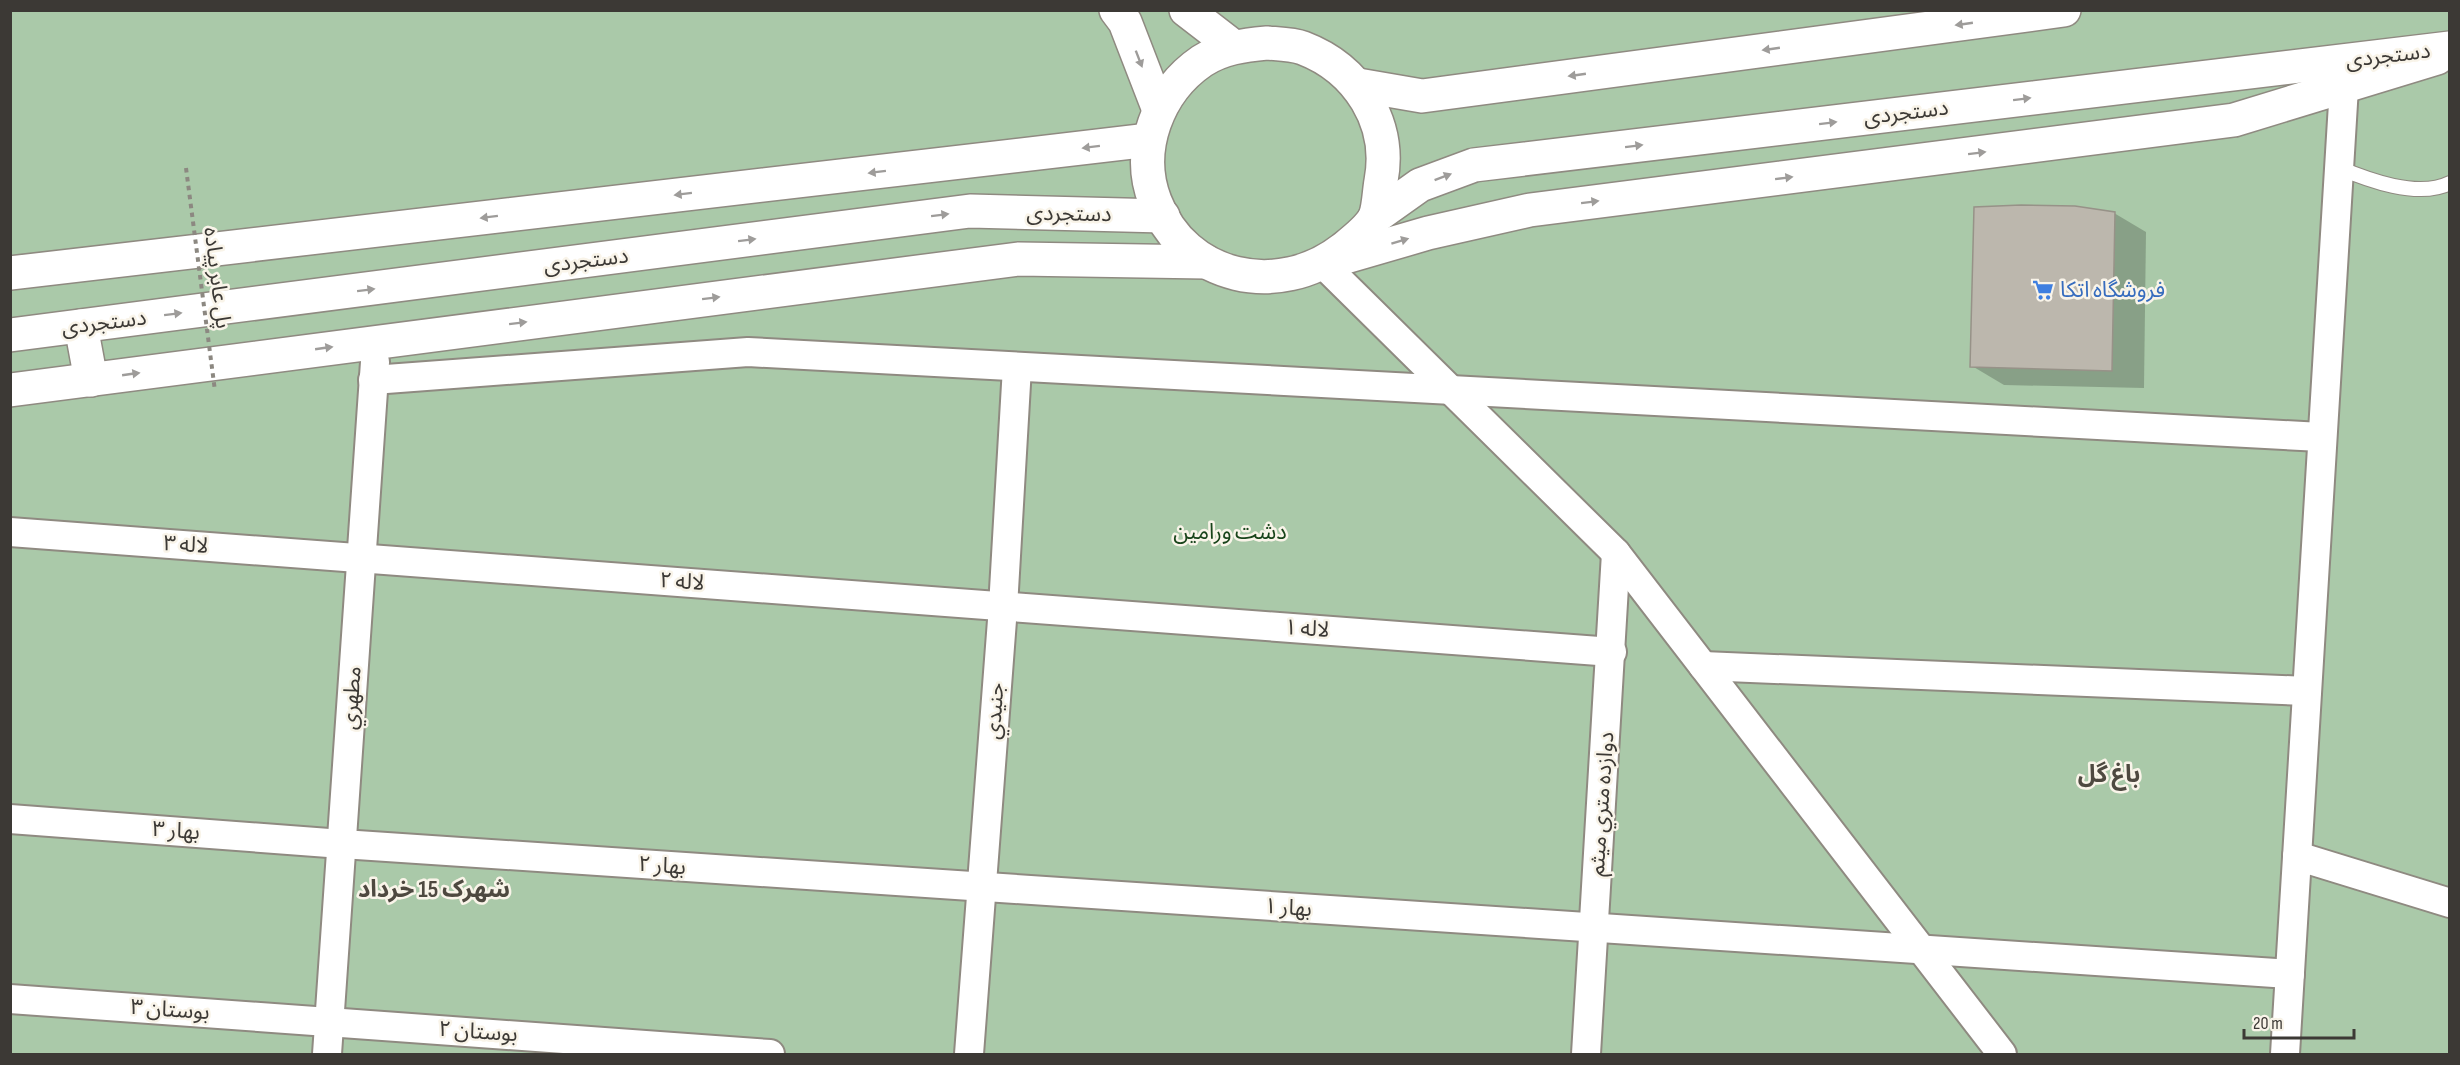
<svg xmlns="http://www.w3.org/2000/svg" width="2460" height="1065" viewBox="0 0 2460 1065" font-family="'Sofia Sans Condensed','Noto Sans Arabic',sans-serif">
<rect width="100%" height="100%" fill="#ece7dc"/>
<path fill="#aac9a9" d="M10 11H2449V1054H11Z"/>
<path fill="#0003" d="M2114 213 2146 232 2144 388 2004 385 1972 366Z"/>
<path fill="#bcb7ad" stroke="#979288" stroke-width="1.5" d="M2021 205 2075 206 2115 212 2112 371 1970 367 1974 207Z"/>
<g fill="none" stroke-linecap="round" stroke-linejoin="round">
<defs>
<path id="service" d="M2337 167C2368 180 2418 199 2450 183"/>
<g id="minor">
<path d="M1323 264 1616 553 2002 1054"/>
<path d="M373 380 748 352 2321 437"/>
<path d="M10 532 1612 652"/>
<path d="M1703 666 2307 691"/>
<path d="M10 819 342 844 2290 974"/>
<path d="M2297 856 2450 903"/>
<path d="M10 999 770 1054"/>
<path d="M327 1054 375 362"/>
<path d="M969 1054 1003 607 1017 367"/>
<path d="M1586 1054 1616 553"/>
<path d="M2285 1054 2344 87"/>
</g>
<g id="tertiary">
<path d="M1116 10 1125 22 1159 110"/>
<path d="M1186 10 1234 47"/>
<path d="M1325 263 1428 233 1530 210 2234 120 2437 58"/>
<path d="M81 326 91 380"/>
<path d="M10 390 1018 259 1206 262"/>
</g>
<g id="primary">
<path d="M1267 43C1279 44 1292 44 1303 48 1358 69 1392 123 1381 181 1379 192 1379 207 1375 217 1369 229 1353 241 1343 249 1279 299 1185 280 1155 201 1135 150 1158 91 1202 61 1222 48 1244 45 1267 43Z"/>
<path d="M1358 85 1422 96 2064 10"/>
<path d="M1375 217 1420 185 1474 165 2450 48"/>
<path d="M10 273 1149 140"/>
<path d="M10 335 970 211 1163 216"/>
</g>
</defs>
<use href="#service" stroke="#8f8a81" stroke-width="16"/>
<use href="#minor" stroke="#8f8a81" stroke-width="32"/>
<use href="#tertiary" stroke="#8f8a81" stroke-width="36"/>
<use href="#primary" stroke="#8f8a81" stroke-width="36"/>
<use href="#service" stroke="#fff" stroke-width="14"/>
<use href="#minor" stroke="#fff" stroke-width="28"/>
<use href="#tertiary" stroke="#fff" stroke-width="33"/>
<use href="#primary" stroke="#fff" stroke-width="33"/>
<path stroke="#8c8881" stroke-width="4" stroke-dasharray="4.5 4.5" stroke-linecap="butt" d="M186 168 215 391"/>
</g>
<defs><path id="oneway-solid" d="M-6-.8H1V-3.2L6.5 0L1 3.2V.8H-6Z" transform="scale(1.5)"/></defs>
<g fill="#9e9c9a">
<use href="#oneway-solid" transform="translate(1964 24) rotate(172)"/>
<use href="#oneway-solid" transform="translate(1771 49) rotate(172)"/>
<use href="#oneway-solid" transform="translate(1139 59) rotate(69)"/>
<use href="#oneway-solid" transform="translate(1577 75) rotate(172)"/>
<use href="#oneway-solid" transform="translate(2022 99) rotate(-7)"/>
<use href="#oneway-solid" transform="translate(1828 123) rotate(-7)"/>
<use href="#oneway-solid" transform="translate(1634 146) rotate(-7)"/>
<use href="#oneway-solid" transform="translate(1091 147) rotate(173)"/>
<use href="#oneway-solid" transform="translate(1977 153) rotate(-7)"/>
<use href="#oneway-solid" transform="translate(877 172) rotate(173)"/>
<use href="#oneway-solid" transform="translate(1443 177) rotate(-21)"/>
<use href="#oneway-solid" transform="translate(1784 178) rotate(-7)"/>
<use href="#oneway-solid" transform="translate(683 194) rotate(173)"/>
<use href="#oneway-solid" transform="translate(1590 202) rotate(-7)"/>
<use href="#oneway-solid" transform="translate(940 215) rotate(-7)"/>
<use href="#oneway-solid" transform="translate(489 217) rotate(173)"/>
<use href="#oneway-solid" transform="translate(747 240) rotate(-7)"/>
<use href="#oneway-solid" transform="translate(1400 241) rotate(-17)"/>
<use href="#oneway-solid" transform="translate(366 290) rotate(-7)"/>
<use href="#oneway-solid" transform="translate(711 298) rotate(-7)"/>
<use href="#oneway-solid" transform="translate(173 314) rotate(-7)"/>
<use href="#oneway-solid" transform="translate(518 323) rotate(-7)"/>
<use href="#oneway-solid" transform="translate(324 348) rotate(-8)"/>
<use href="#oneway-solid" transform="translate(131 374) rotate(-8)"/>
</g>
<defs>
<symbol id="supermarket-bare" viewBox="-9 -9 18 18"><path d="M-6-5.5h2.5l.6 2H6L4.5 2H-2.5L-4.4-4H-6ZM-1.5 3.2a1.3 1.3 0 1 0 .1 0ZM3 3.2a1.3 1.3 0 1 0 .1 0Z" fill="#3f7fe0" stroke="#f9f4e9" stroke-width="2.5" paint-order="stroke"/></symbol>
</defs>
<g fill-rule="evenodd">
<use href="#supermarket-bare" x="2028" y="275" width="30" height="30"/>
</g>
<g text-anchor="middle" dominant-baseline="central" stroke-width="5" stroke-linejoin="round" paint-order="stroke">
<g font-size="22" fill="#3c3935" stroke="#f9f4e9">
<text transform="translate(2388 56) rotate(-7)">دستجردی</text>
<text transform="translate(1906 113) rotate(-7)">دستجردی</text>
<text transform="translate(1069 214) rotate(1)">دستجردی</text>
<text transform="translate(586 261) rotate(-7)">دستجردی</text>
<text transform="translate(217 278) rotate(83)">پل عابر پیاده</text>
<text transform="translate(104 323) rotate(-7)">دستجردی</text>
<text transform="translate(186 545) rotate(4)">لاله ۳</text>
<text transform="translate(682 582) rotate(4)">لاله ۲</text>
<text transform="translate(1307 629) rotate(4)">لاله ۱</text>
<text transform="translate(352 698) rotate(-86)">مطهري</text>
<text transform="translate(995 711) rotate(-86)">جنيدي</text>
<text transform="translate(1602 804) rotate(-86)">دوازده متري میثم</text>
<text transform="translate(176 831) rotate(4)">بهار ۳</text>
<text transform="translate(662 866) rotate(4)">بهار ۲</text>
<text transform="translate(1288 908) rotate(4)">بهار ۱</text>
<text transform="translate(170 1010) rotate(4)">بوستان ۳</text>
<text transform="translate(478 1032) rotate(4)">بوستان ۲</text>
</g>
<g font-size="22" fill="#366cbe" stroke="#f9f4e9" text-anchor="start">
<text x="2060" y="290">فروشگاه اتکا</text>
</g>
<g font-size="22" fill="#18441a" stroke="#f9f4e9">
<text x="1230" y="532">دشت ورامین</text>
</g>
<g font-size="24" font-weight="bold" fill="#4e4940" stroke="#f9f4e9">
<text x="2109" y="774">باغ گل</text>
<text x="434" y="889">شهرک 15 خرداد</text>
</g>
</g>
<rect width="2460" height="1065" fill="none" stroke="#3c3935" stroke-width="24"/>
<path d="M2244 1029v9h110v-9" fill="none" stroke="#3c3935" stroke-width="3"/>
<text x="2253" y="1029" font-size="18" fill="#3c3935" stroke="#f9f4e9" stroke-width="4.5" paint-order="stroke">20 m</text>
</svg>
